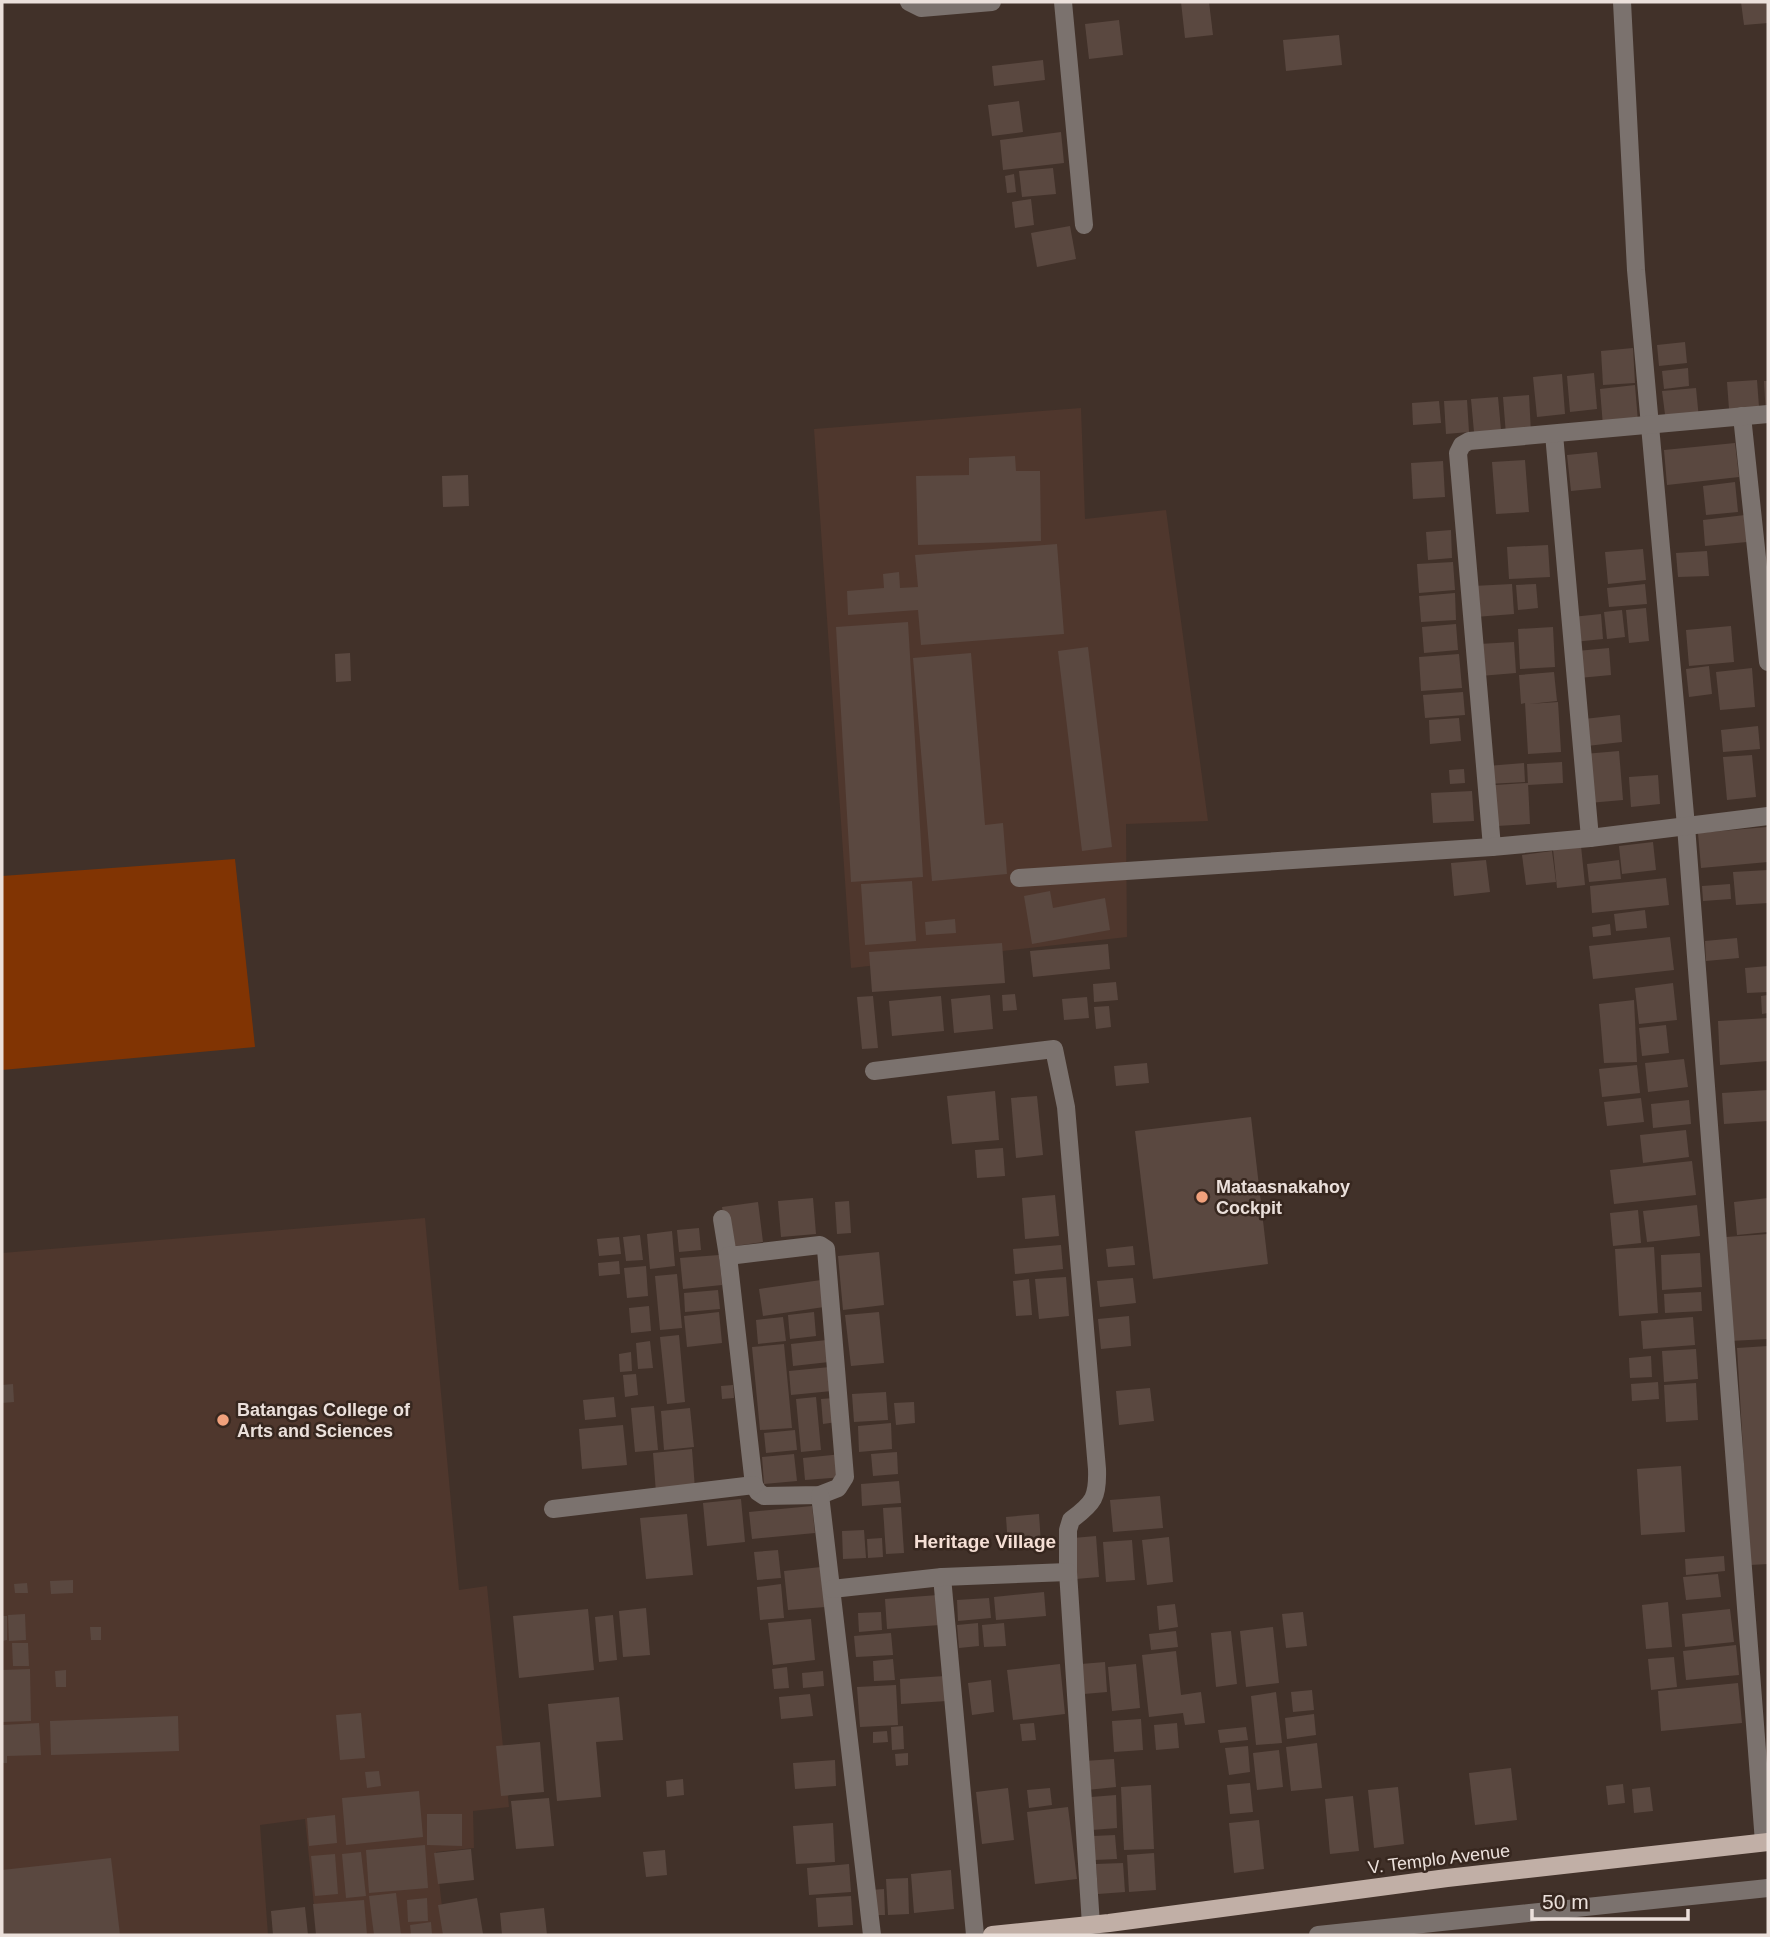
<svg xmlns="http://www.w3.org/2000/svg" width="1770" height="1937" viewBox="0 0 1770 1937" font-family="Helvetica,sans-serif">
<rect width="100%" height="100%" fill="#413129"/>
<g fill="#4f372d">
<path d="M1081 408 1085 519 1166 510 1208 821 1126 824 1127 937 851 968 814 429Z"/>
<path d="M425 1218 459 1590 487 1586 509 1807 473 1811 474 1848 436 1852 445 1935H317L305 1819 260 1825 268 1935H2V1253Z"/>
</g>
<path fill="#813403" d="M235 859 255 1047 2 1070V876Z"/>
<g fill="#5a4840">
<path d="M1181 2H1209L1213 35 1185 38Z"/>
<path d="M1741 2H1768V23L1744 25Z"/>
<path d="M1119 20 1123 55 1089 59 1085 24Z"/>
<path d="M1339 35 1342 65 1286 71 1283 40Z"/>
<path d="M1043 60 1045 80 994 86 992 66Z"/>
<path d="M1019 101 1023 132 992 136 988 105Z"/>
<path d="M1061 132 1064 163 1003 170 1000 140Z"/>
<path d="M1053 168 1056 194 1022 197 1019 171Z"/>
<path d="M1014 174 1016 192 1007 193 1005 176Z"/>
<path d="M1031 199 1034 225 1015 228 1012 202Z"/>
<path d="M1070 226 1076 259 1037 267 1031 233Z"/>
<path d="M1685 342 1687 363 1659 366 1657 345Z"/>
<path d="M1633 348 1635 383 1603 385 1601 351Z"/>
<path d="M1688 368 1689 386 1664 389 1662 371Z"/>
<path d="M1594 373 1597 409 1570 412 1567 376Z"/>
<path d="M1562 374 1565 414 1537 417 1533 377Z"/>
<path d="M1757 380 1759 407 1729 409 1727 382Z"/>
<path d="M1764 381H1768V417H1766Z"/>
<path d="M1635 385 1638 422 1603 426 1600 389Z"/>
<path d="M1696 388 1699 419 1666 422 1662 391Z"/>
<path d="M1529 395 1531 433 1506 435 1503 397Z"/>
<path d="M1498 397 1501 430 1474 432 1471 399Z"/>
<path d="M1467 400 1469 432 1446 434 1444 401Z"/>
<path d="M1439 401 1441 423 1413 425 1412 403Z"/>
<path d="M1735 443 1739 477 1667 485 1664 450Z"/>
<path d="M1597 452 1601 488 1571 491 1567 455Z"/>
<path d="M1015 456 1016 471H1040L1041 541 918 545 916 476 969 475V458Z"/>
<path d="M1525 460 1529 512 1496 514 1492 462Z"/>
<path d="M1443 461 1445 497 1413 499 1411 463Z"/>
<path d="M468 475 469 506 443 507 442 476Z"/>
<path d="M1735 482 1738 512 1706 515 1703 486Z"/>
<path d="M1745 515 1747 542 1705 546 1703 520Z"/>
<path d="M1451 530 1452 558 1428 560 1426 532Z"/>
<path d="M1057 544 1064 634 921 645 918 610 848 615 847 591 884 588 883 574 899 572 900 588 918 587 915 555Z"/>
<path d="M1548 545 1550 577 1509 579 1507 547Z"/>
<path d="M1643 549 1646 580 1608 584 1605 552Z"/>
<path d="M1707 551 1709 576 1678 577 1676 553Z"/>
<path d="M1453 562 1455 590 1419 593 1417 564Z"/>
<path d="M1512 584 1514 614 1475 617 1473 586Z"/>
<path d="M1536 584 1538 608 1518 610 1516 585Z"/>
<path d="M1645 584 1647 604 1609 607 1607 588Z"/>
<path d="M1455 593 1456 620 1421 622 1419 596Z"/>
<path d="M1646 608 1649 641 1629 643 1626 610Z"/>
<path d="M1622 610 1625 637 1607 639 1604 612Z"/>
<path d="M1601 614 1603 639 1574 642 1572 617Z"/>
<path d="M908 622 923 877 851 882 836 627Z"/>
<path d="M1456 624 1458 650 1424 653 1422 627Z"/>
<path d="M1731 626 1734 662 1689 666 1686 630Z"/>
<path d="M1553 627 1555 667 1520 669 1518 629Z"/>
<path d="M1514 642 1516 673 1480 676 1479 644Z"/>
<path d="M1088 647 1112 847 1082 851 1058 651Z"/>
<path d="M1609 648 1611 675 1579 678 1577 651Z"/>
<path d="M350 653 351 681 336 682 335 654Z"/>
<path d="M971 653 985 825 1003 823 1007 874 932 881 913 658Z"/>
<path d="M1459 654 1462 688 1421 691 1419 657Z"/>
<path d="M1709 666 1712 694 1689 697 1686 669Z"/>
<path d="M1752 668 1755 707 1720 710 1716 672Z"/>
<path d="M1554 672 1557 701 1529 704 1558 702 1561 752 1528 754 1525 703 1521 704 1519 675Z"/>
<path d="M1463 692 1465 715 1425 718 1423 695Z"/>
<path d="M1620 715 1622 742 1587 746 1584 719Z"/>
<path d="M1459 718 1461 741 1430 744 1429 720Z"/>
<path d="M1758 726 1760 749 1723 752 1721 730Z"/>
<path d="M1619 751 1623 800 1589 803 1584 754Z"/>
<path d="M1752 755 1756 797 1727 800 1723 757Z"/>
<path d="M1562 762 1563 783 1528 785 1527 764Z"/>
<path d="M1524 763 1525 782 1488 784 1487 766Z"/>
<path d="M1464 769 1465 783 1450 784 1449 770Z"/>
<path d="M1658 775 1660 804 1631 807 1629 777Z"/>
<path d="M1528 783 1530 824 1497 826 1495 785Z"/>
<path d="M1472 791 1474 821 1433 823 1431 793Z"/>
<path d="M1767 827 1768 862 1701 868 1698 833Z"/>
<path d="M1653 842 1656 870 1622 874 1619 846Z"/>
<path d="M1581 846 1585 885 1557 888 1553 849Z"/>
<path d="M1552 851 1556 882 1526 885 1522 855Z"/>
<path d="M1486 860 1490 892 1454 896 1451 863Z"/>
<path d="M1619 860 1621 879 1589 882 1587 864Z"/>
<path d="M1768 870V903L1736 905 1733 872Z"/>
<path d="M1666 878 1669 905 1592 913 1590 886Z"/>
<path d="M912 881 916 941 865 945 861 884Z"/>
<path d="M1730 884 1731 899 1703 901 1702 886Z"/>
<path d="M1050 891 1053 908 1105 898 1110 930 1032 944 1024 896Z"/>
<path d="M1645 910 1647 928 1616 931 1614 914Z"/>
<path d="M955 919 956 933 926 935 925 922Z"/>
<path d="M1610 924 1611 935 1593 937 1592 927Z"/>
<path d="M1670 937 1674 970 1593 979 1589 946Z"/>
<path d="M1737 938 1739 958 1706 961 1705 941Z"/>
<path d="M1002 943 1005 983 872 992 869 952Z"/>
<path d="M1108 944 1110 969 1033 977 1030 951Z"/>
<path d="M1768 966V992L1747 993 1745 968Z"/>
<path d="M1116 982 1118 1000 1094 1002 1093 984Z"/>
<path d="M1673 983 1677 1020 1639 1024 1635 988Z"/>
<path d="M1015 994 1017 1010 1003 1011 1002 995Z"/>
<path d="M990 995 993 1029 954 1033 951 999Z"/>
<path d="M1768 995V1013L1762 1014 1761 996Z"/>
<path d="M873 996 878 1048 862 1049 857 997Z"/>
<path d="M941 996 944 1031 892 1036 889 1001Z"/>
<path d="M1087 997 1089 1018 1064 1020 1062 999Z"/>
<path d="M1634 1000 1637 1062 1604 1063 1599 1004Z"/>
<path d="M1109 1006 1111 1027 1096 1029 1094 1007Z"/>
<path d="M1768 1018V1061L1720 1065 1718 1021Z"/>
<path d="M1666 1025 1669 1053 1642 1056 1639 1028Z"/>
<path d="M1684 1059 1688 1087 1648 1092 1645 1063Z"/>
<path d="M1147 1063 1149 1083 1116 1086 1114 1066Z"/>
<path d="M1637 1065 1640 1093 1602 1097 1599 1069Z"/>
<path d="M1768 1090V1121L1724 1124 1722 1093Z"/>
<path d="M995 1091 999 1140 952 1144 947 1096Z"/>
<path d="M1037 1096 1043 1155 1016 1158 1011 1098Z"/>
<path d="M1641 1098 1644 1122 1607 1126 1604 1102Z"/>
<path d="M1689 1100 1691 1124 1653 1128 1651 1104Z"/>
<path d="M1251 1117 1268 1264 1153 1279 1135 1131Z"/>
<path d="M1686 1130 1689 1157 1643 1163 1640 1135Z"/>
<path d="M1003 1148 1005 1176 977 1178 975 1150Z"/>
<path d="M1692 1161 1696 1195 1614 1204 1610 1170Z"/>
<path d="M1055 1195 1059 1236 1025 1239 1022 1198Z"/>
<path d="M813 1198 816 1234 781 1237 778 1201Z"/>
<path d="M1768 1198V1232L1737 1235 1734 1202Z"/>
<path d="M849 1201 851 1233 837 1234 835 1202Z"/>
<path d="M758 1202 763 1242 728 1247 722 1207Z"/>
<path d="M1697 1205 1700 1236 1647 1242 1643 1211Z"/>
<path d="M1638 1210 1641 1243 1613 1246 1610 1213Z"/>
<path d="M699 1228 701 1250 679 1252 677 1230Z"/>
<path d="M672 1231 675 1266 650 1269 647 1234Z"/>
<path d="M1768 1234V1339L1730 1341 1726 1237Z"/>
<path d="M640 1235 643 1260 626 1261 623 1237Z"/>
<path d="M619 1237 621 1254 599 1256 597 1239Z"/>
<path d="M1061 1245 1063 1269 1015 1274 1013 1249Z"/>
<path d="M1133 1246 1135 1265 1108 1267 1106 1249Z"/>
<path d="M1654 1247 1658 1313 1619 1316 1615 1249Z"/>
<path d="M879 1252 884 1305 843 1310 838 1256Z"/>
<path d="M1700 1253 1702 1287 1662 1290 1661 1255Z"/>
<path d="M719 1255 722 1285 683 1289 680 1258Z"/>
<path d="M619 1261 620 1274 599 1276 598 1263Z"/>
<path d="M646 1266 648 1296 627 1298 624 1268Z"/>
<path d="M677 1274 682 1328 660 1330 655 1276Z"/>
<path d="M1066 1277 1069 1316 1039 1319 1035 1279Z"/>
<path d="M1133 1278 1136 1303 1100 1307 1097 1281Z"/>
<path d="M1029 1279 1032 1315 1016 1316 1013 1281Z"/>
<path d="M821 1280 824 1307 763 1316 759 1289Z"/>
<path d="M718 1290 720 1309 685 1312 684 1293Z"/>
<path d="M1701 1292 1702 1311 1665 1313 1664 1294Z"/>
<path d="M649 1306 651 1331 631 1333 629 1308Z"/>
<path d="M719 1312 722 1343 687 1347 684 1316Z"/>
<path d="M814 1312 816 1336 790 1339 788 1315Z"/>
<path d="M879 1312 884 1363 851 1366 845 1315Z"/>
<path d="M1129 1316 1131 1346 1101 1349 1098 1319Z"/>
<path d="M783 1317 786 1341 758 1344 756 1320Z"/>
<path d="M1693 1317 1695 1345 1643 1349 1641 1321Z"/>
<path d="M679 1335 685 1402 667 1404 660 1337Z"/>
<path d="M827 1340 829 1362 793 1366 791 1344Z"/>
<path d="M650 1341 653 1368 638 1369 636 1343Z"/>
<path d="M784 1344 792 1428 760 1430 752 1347Z"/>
<path d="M1768 1346V1564L1750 1565 1737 1348Z"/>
<path d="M1696 1349 1698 1379 1664 1382 1662 1351Z"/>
<path d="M631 1352 632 1371 620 1372 619 1354Z"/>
<path d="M1651 1356 1652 1377 1630 1378 1629 1358Z"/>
<path d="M830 1367 832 1391 791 1395 789 1371Z"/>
<path d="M636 1374 638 1395 625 1397 623 1375Z"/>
<path d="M1658 1382 1659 1399 1632 1401 1631 1384Z"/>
<path d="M1696 1383 1698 1420 1666 1422 1664 1385Z"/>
<path d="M13 1384 14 1402 2 1403V1385Z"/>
<path d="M733 1385 734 1398 722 1399 721 1386Z"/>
<path d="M1150 1388 1154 1421 1119 1425 1116 1391Z"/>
<path d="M886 1392 888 1420 854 1422 852 1394Z"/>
<path d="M614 1397 616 1417 585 1420 583 1400Z"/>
<path d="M816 1397 821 1450 801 1452 796 1399Z"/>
<path d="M834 1398 837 1422 823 1424 821 1399Z"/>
<path d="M914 1402 915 1423 896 1425 894 1403Z"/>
<path d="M654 1406 658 1450 635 1452 631 1408Z"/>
<path d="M690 1408 694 1447 664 1450 661 1411Z"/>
<path d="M891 1423 892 1449 859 1452 858 1426Z"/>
<path d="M623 1425 627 1465 582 1469 579 1429Z"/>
<path d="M795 1430 797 1450 766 1453 764 1433Z"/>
<path d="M692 1449 695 1489 656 1493 653 1453Z"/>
<path d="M897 1452 898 1474 873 1476 871 1454Z"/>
<path d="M794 1454 797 1481 764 1484 762 1457Z"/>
<path d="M842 1454 844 1477 805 1480 803 1458Z"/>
<path d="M1681 1466 1685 1532 1641 1535 1637 1469Z"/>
<path d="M899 1481 901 1503 862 1506 861 1484Z"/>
<path d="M1160 1496 1163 1528 1113 1532 1110 1500Z"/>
<path d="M741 1499 745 1542 707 1546 703 1503Z"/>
<path d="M812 1506 815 1533 752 1539 749 1512Z"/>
<path d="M901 1507 904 1553 886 1554 883 1508Z"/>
<path d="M687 1514 693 1575 646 1579 640 1518Z"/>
<path d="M1039 1514 1041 1544 1008 1546 1006 1517Z"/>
<path d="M864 1530 866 1558 843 1559 842 1531Z"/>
<path d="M1096 1536 1099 1577 1076 1579 1073 1538Z"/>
<path d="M1169 1537 1173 1582 1147 1585 1142 1540Z"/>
<path d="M882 1538 883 1557 868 1558 867 1539Z"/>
<path d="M1132 1540 1135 1580 1106 1582 1103 1542Z"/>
<path d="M778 1550 781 1578 757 1580 754 1552Z"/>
<path d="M1724 1556 1725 1571 1686 1575 1685 1559Z"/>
<path d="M821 1567 825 1607 788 1610 784 1571Z"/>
<path d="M1718 1574 1721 1597 1686 1600 1683 1577Z"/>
<path d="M73 1580V1593L51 1594 50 1581Z"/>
<path d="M27 1583 28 1593H15L14 1584Z"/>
<path d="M781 1584 784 1618 760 1620 757 1587Z"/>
<path d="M1044 1592 1046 1616 996 1620 994 1597Z"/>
<path d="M938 1595 940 1625 887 1629 885 1599Z"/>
<path d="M989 1598 991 1618 958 1621 957 1600Z"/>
<path d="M1668 1602 1672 1647 1646 1649 1642 1605Z"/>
<path d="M1175 1604 1178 1627 1159 1630 1157 1606Z"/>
<path d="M646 1608 650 1655 623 1657 619 1611Z"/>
<path d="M588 1609 594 1670 519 1678 513 1616Z"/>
<path d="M1730 1609 1734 1642 1685 1647 1682 1614Z"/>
<path d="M881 1612 882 1630 859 1632 858 1613Z"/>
<path d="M1303 1612 1307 1646 1286 1648 1282 1614Z"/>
<path d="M25 1614 26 1640 9 1641 8 1615Z"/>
<path d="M613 1615 617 1660 599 1662 595 1617Z"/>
<path d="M2 1616H7V1640L2 1641Z"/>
<path d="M811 1619 815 1660 773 1665 768 1623Z"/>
<path d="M978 1623 979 1646 959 1648 957 1625Z"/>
<path d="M1004 1623 1006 1646 984 1647 982 1625Z"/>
<path d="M90 1627H101V1640H91Z"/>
<path d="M1273 1627 1279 1683 1246 1687 1240 1631Z"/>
<path d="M1176 1631 1178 1647 1151 1650 1149 1634Z"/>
<path d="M1231 1631 1237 1684 1216 1687 1211 1633Z"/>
<path d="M891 1633 893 1655 856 1657 854 1636Z"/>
<path d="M12 1643H28L29 1666H13Z"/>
<path d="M1736 1645 1739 1675 1686 1680 1683 1651Z"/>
<path d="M1176 1651 1181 1695 1201 1692 1205 1723 1185 1725 1183 1713 1149 1717 1142 1655Z"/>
<path d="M1674 1657 1677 1687 1651 1690 1648 1659Z"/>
<path d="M893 1659 895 1680 874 1681 873 1661Z"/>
<path d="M1105 1662 1107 1692 1084 1694 1081 1664Z"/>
<path d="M1060 1664 1065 1714 1013 1720 1007 1670Z"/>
<path d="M1136 1664 1140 1708 1112 1711 1108 1667Z"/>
<path d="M787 1667 789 1688 774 1689 772 1669Z"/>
<path d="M30 1669 31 1721 3 1722 2 1670Z"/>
<path d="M66 1670V1687H56L55 1671Z"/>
<path d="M823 1671 824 1686 803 1688 802 1673Z"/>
<path d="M945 1676 947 1701 901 1704 900 1679Z"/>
<path d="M991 1680 994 1712 972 1715 968 1683Z"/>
<path d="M1738 1683 1742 1723 1661 1731 1658 1691Z"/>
<path d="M896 1685 898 1725 860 1727 857 1687Z"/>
<path d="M1312 1690 1314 1710 1293 1712 1291 1692Z"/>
<path d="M1276 1692 1282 1743 1256 1745 1251 1696Z"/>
<path d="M810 1694 813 1716 781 1719 779 1697Z"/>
<path d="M619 1697 623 1740 596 1742 601 1797 557 1801 548 1704Z"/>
<path d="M361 1713 365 1758 340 1760 336 1715Z"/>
<path d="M1314 1714 1316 1735 1287 1739 1285 1718Z"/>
<path d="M178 1716 179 1751 51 1755 50 1721Z"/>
<path d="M1141 1719 1143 1750 1114 1752 1112 1721Z"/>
<path d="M39 1723 41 1755 7 1756V1763H2V1725Z"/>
<path d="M1034 1723 1036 1740 1022 1741 1020 1724Z"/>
<path d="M1177 1723 1179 1748 1156 1750 1154 1725Z"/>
<path d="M903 1726 904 1749 892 1750 891 1727Z"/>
<path d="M1246 1727 1248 1740 1220 1743 1218 1730Z"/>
<path d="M887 1731 888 1742 873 1743V1732Z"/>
<path d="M540 1742 544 1792 501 1796 496 1746Z"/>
<path d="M1317 1743 1322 1788 1291 1791 1286 1747Z"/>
<path d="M1248 1746 1250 1772 1229 1775 1225 1748Z"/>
<path d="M1279 1750 1283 1787 1257 1790 1253 1753Z"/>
<path d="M908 1753V1765L896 1766 895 1754Z"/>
<path d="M1114 1759 1116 1787 1087 1790 1084 1761Z"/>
<path d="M835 1760 836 1786 795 1789 793 1763Z"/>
<path d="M1511 1768 1517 1820 1475 1825 1469 1773Z"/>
<path d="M379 1771 381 1786 367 1788 365 1772Z"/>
<path d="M683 1779 684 1795 667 1797 666 1781Z"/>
<path d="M1250 1783 1253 1812 1230 1814 1227 1785Z"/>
<path d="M1623 1784 1625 1803 1608 1805 1606 1786Z"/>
<path d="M1151 1785 1154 1849 1124 1850 1121 1787Z"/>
<path d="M1398 1787 1404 1844 1374 1848 1368 1790Z"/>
<path d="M1650 1787 1653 1811 1634 1813 1632 1789Z"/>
<path d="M1008 1788 1014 1840 982 1844 976 1792Z"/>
<path d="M1050 1788 1052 1805 1029 1808 1027 1790Z"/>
<path d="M419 1791 423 1837 346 1845 342 1798Z"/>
<path d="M1116 1795 1117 1828 1092 1830 1091 1797Z"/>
<path d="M1353 1796 1359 1851 1330 1854 1325 1799Z"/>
<path d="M549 1798 554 1846 516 1849 511 1801Z"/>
<path d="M1068 1807 1077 1879 1035 1884 1027 1812Z"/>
<path d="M427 1814H462V1846L427 1845Z"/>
<path d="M335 1815 337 1843 309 1846 307 1818Z"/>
<path d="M1259 1820 1264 1869 1234 1873 1229 1823Z"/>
<path d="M833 1823 835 1862 796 1864 793 1826Z"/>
<path d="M1115 1835 1117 1859 1094 1860 1093 1836Z"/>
<path d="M425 1845 428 1888 369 1893 366 1850Z"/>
<path d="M471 1849 474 1880 438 1884 434 1853Z"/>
<path d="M665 1850 667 1875 646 1877 643 1852Z"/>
<path d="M361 1852 366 1896 346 1898 342 1854Z"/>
<path d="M1154 1853 1156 1890 1129 1892 1127 1855Z"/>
<path d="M335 1854 338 1894 315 1896 311 1856Z"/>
<path d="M111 1858 120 1935H2V1870Z"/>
<path d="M1123 1863 1125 1892 1098 1894 1096 1864Z"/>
<path d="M849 1864 851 1892 809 1895 807 1868Z"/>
<path d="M951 1870 954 1909 914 1913 911 1874Z"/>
<path d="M908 1878 909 1914 888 1915 886 1879Z"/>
<path d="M884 1889 885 1915H872L871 1890Z"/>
<path d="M396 1893 401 1935H374L369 1896Z"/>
<path d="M851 1896 853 1925 818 1927 816 1898Z"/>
<path d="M427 1898 428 1921 408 1922 407 1900Z"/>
<path d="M477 1898 483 1934 443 1935 438 1905Z"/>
<path d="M364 1900 367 1935H316L313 1904Z"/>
<path d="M305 1907 308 1935H273L271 1911Z"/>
<path d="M544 1908 547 1935H502L500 1913Z"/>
<path d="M431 1922 432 1935H411L410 1925Z"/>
</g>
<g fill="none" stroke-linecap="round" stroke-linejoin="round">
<g stroke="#7b726e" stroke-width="18">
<path d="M909 2 921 8 992 2"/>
<path d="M1063 2 1084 225"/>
<path d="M1622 2 1636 270 1686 826 1764 1842"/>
<path d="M1742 416 1768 662"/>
<path d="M1554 434 1590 838"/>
<path d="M1492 847 1458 453 1462 445 1469 441 1768 414"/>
<path d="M1019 878 1492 847 1590 838 1768 816"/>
<path d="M874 1071 1054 1049 1066 1107 1097 1469C1098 1497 1094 1503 1071 1520L1068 1530V1572L1091 1925"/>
<path d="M722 1219 728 1256"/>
<path d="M820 1245 826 1249 845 1477 838 1488 820 1495 764 1496 758 1492 754 1485 728 1256Z"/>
<path d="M820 1495 872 1935"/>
<path d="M553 1509 754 1485"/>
<path d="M942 1577 975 1935"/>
<path d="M832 1589 942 1577 1068 1572"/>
<path d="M1318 1935 1768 1888"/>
</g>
<path stroke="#c1afa6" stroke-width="18" d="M992 1935 1109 1923 1447 1878 1768 1842"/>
</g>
<g fill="#f1a17c" stroke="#37271f" stroke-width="2.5">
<circle cx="1202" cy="1197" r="7"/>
<circle cx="223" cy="1420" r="7"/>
</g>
<g text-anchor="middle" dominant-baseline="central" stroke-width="5" stroke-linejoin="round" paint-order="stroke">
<g font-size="18" font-weight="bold" fill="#ebe0db" stroke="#37271f" text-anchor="start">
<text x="1216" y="1187">Mataasnakahoy<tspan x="1216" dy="21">Cockpit</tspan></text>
<text x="237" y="1410">Batangas College of<tspan x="237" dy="21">Arts and Sciences</tspan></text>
</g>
<g font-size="18" fill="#ebe0db" stroke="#37271f">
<text transform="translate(1439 1859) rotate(-7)">V. Templo Avenue</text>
</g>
<g font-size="19" font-weight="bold" fill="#f5dfd5" stroke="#37271f">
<text x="985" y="1541">Heritage Village</text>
</g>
</g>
<rect width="1770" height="1937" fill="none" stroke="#ebe0db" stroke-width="7"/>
<path d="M1532 1909v10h156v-10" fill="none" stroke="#ebe0db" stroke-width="3.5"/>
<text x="1542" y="1909" font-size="21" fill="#ebe0db" stroke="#37271f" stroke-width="5" paint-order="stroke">50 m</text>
</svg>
